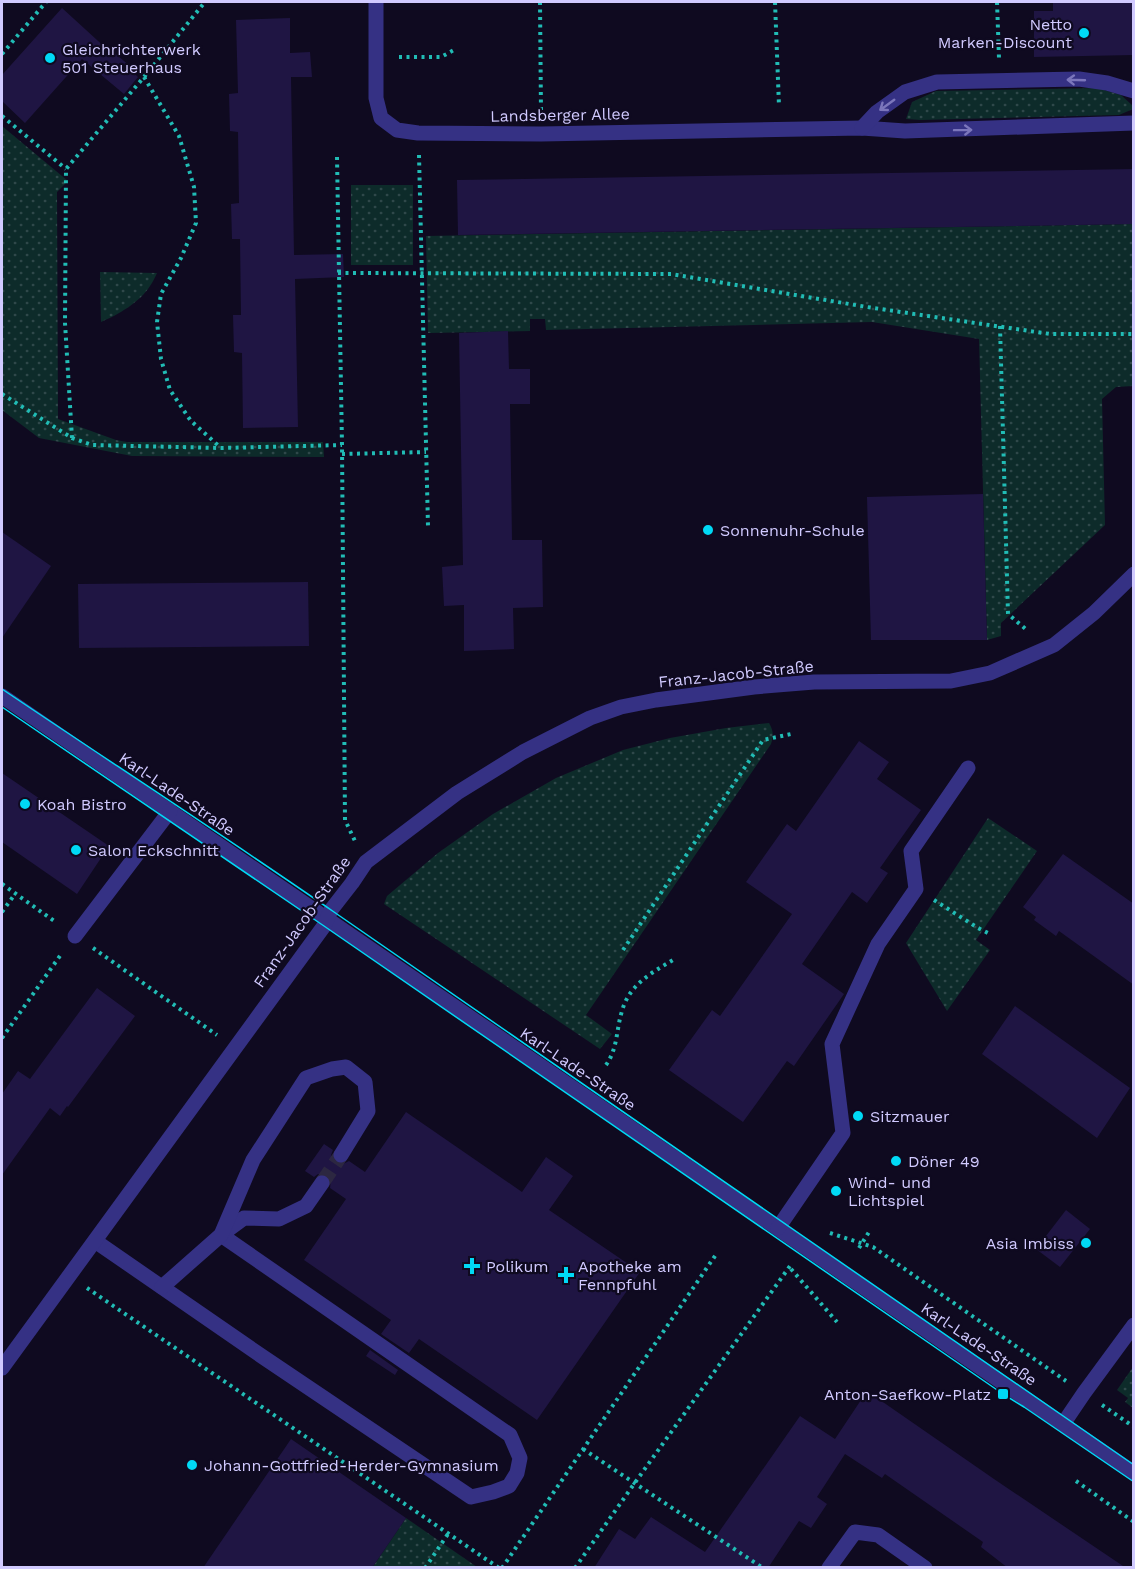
<svg xmlns="http://www.w3.org/2000/svg" width="1135" height="1569" viewBox="0 0 1135 1569" font-family="'Work Sans',sans-serif">
<defs>
<pattern id="grass-dots" width="8" height="8" patternUnits="userSpaceOnUse" patternTransform="scale(1.5)"><rect width="8" height="8" fill="#0d2b2a"/><path d="M2 2h.1M6 6h.1" fill="none" stroke="#2f484a" stroke-width="1.8" stroke-linecap="round"/></pattern>
</defs>
<rect width="100%" height="100%" fill="#0f0a20"/>
<g fill="url(#grass-dots)">
<path d="M1097 88 1121 95 1133 106V109L1119 115 921 120 906 119 912 102 936 91Z"/>
<path d="M2 126 68 181 57 192 58 419 116 440 127 442H323L324 457 132 456 39 438 2 410Z"/>
<rect x="351" y="185" width="62" height="80"/>
<path d="M1133 224V386L1116 387 1102 399 1105 525 1001 623V636L987 640 979 339 872 322 546 330 545 319H530V331L428 333 426 236Z"/>
<path d="M100 272 157 273C155 277 153 282 150 286 140 302 118 315 101 322Z"/>
<path d="M769 723C773 730 774 735 771 744L586 1015 612 1034 600 1049 384 904 387 896 438 853 493 814 556 778 623 750 670 738 726 728Z"/>
<path d="M988 818 1037 851 976 940 990 950 947 1011 906 943Z"/>
<path d="M1133 1367V1408L1125 1402 1128 1398 1117 1390Z"/>
<path d="M406 1518 477 1567 372 1568Z"/>
</g>
<g fill="#1f1543">
<path d="M1053 2H1134V55L1034 57V11H1053Z"/>
<path d="M62 8 109 51 110 49 131 67 129 69 138 77 124 94 82 59 25 123 2 101V75Z"/>
<path d="M290 18V53L310 52 312 77H291L294 255 343 254 344 277 295 279 298 427 243 428 242 353 234 352 233 315H241L240 239H232L231 204 239 203 238 132 230 131 229 94 238 93 236 20Z"/>
<path d="M1134 169V224L458 235 457 180Z"/>
<path d="M508 331 509 369H530V404H510L512 540H542L543 607 513 608 514 649 464 651V605L444 606 442 567 463 565 459 333Z"/>
<path d="M983 494 987 640H871L867 497Z"/>
<path d="M2 532 51 566 2 638Z"/>
<path d="M308 582 309 646 79 648 78 584Z"/>
<path d="M859 741 889 762 877 779 921 810 880 868 888 873 867 903 852 892 802 964 844 994 794 1066 787 1061 743 1122 669 1070 712 1010 720 1016 792 914 746 882 787 824 796 831Z"/>
<path d="M2 773 109 846 77 894 2 842Z"/>
<path d="M1063 854 1134 904V985L1059 931 1056 936 1034 920 1036 917 1023 907Z"/>
<path d="M97 988 135 1016 68 1107 67 1106 60 1116 50 1108 2 1175V1094L18 1071 30 1079Z"/>
<path d="M1015 1006 1130 1088 1097 1138 982 1054Z"/>
<path d="M406 1112 522 1192 546 1157 573 1176 549 1210 640 1272 537 1420 419 1339 409 1353 381 1334 391 1320 304 1260 346 1199 330 1188 331 1179 327 1175 318 1174 314 1177 305 1171 324 1144 333 1150 331 1155 335 1163 341 1165 349 1161 365 1172Z"/>
<path d="M1066 1210 1090 1229 1060 1267 1036 1249Z"/>
<path d="M370 1350 398 1370 395 1375 366 1356Z"/>
<path d="M867 1391 994 1479 1126 1568H1008L981 1547 983 1542 885 1474 882 1478 845 1454 817 1497 827 1504 811 1528 799 1521 768 1568H594L619 1529 635 1539 651 1517 705 1552 800 1416 835 1439Z"/>
<path d="M291 1439 406 1518 372 1568H203Z"/>
</g>
<g fill="none" stroke-linecap="round" stroke-linejoin="round">
<path stroke="#2c2741" stroke-width="15" stroke-dasharray="15 8" stroke-linecap="butt" d="M322 1183 341 1155"/>
<g stroke="#21bcb5" stroke-width="4" stroke-dasharray="3 4.5" stroke-linecap="butt">
<path d="M540 2 541 112"/>
<path d="M775 2 779 106"/>
<path d="M997 2 999 58"/>
<path d="M2 54 46 2"/>
<path d="M399 57H441L454 50"/>
<path d="M144 77 179 136 194 187 196 223 181 258 161 294 157 322 161 359 170 390 191 421 221 448"/>
<path d="M2 116 66 169"/>
<path d="M419 155 428 526"/>
<path d="M337 157 342 445 345 820 355 841"/>
<path d="M338 273 671 274 867 307 1050 334H1134"/>
<path d="M1000 326 1008 614 1028 631"/>
<path d="M2 394 72 438 92 445 221 448 342 445"/>
<path d="M72 438 65 323 66 169 144 77 205 2"/>
<path d="M342 454 426 452"/>
<path d="M2 884 57 923"/>
<path d="M934 900 978 928 990 934"/>
<path d="M2 912 15 894"/>
<path d="M93 948 217 1035"/>
<path d="M623 950 763 740 791 734"/>
<path d="M2 1038 62 953"/>
<path d="M606 1065C618 1048 616 1030 622 1011 629 985 651 973 673 960"/>
<path d="M830 1233 873 1247 1066 1381"/>
<path d="M859 1248 869 1232"/>
<path d="M791 1269 837 1322"/>
<path d="M87 1288 499 1568"/>
<path d="M1102 1405 1134 1427"/>
<path d="M583 1449 763 1568"/>
<path d="M1076 1481 1134 1522"/>
<path d="M425 1568 448 1534"/>
<path d="M502 1568 717 1253"/>
<path d="M575 1568 634 1484 790 1266"/>
</g>
<g stroke="#353184" stroke-width="15">
<path d="M376 2V98L381 118 397 130 418 133 541 134 862 128 905 131 1134 123"/>
<path d="M862 128 877 112 905 92 937 82 1079 79 1107 83 1134 91"/>
<path d="M2 696 1134 1473"/>
<path d="M75 936 170 811"/>
<path d="M778 1228 843 1133 832 1044 878 944 916 889 911 851 968 768"/>
<path d="M95 1241 263 1357 471 1497 493 1492 509 1486 517 1473 520 1458 510 1435 221 1235 244 1218 279 1219 306 1206 322 1183"/>
<path d="M162 1287 221 1235 253 1160 306 1078 332 1069 346 1067 365 1082 368 1111 341 1155"/>
<path d="M2 1368 324 926 331 910 352 883 366 862 457 793 523 752 590 718 621 707 656 700 754 687 814 682 951 681 990 673 1054 645 1094 613 1134 574"/>
<path d="M1063 1424 1084 1393 1134 1325"/>
<path d="M829 1568 855 1532 878 1535 925 1568"/>
</g>
<g stroke="#00d9f5" stroke-width="1.5">
<path d="M2 689C112 763 224 836 334 912 601 1095 866 1281 1134 1465"/>
<path d="M2 707 324 926 1003 1394 1024 1407 1134 1482"/>
</g>
</g>
<defs><path id="oneway-shaft" d="M-6 0H5M1.5-3L5.5 0L1.5 3" fill="none" stroke-width="1.6" stroke-linecap="round" stroke-linejoin="round" transform="scale(1.5)"/></defs>
<g stroke="#7b76bb">
<use href="#oneway-shaft" transform="translate(1076 80) rotate(-178)"/>
<use href="#oneway-shaft" transform="translate(887 105) rotate(144)"/>
<use href="#oneway-shaft" transform="translate(963 130) rotate(-1)"/>
</g>
<g fill="#00d9f5" stroke="#0f0a20" stroke-width="2">
<circle cx="1084" cy="33" r="6"/>
<circle cx="50" cy="58" r="6"/>
<circle cx="708" cy="530" r="6"/>
<circle cx="25" cy="804" r="6"/>
<circle cx="76" cy="850" r="6"/>
<circle cx="858" cy="1116" r="6"/>
<circle cx="896" cy="1161" r="6"/>
<circle cx="836" cy="1191" r="6"/>
<circle cx="1086" cy="1243" r="6"/>
<path d="M469 1257h6v6h6v6h-6v6h-6v-6h-6v-6h6z"/>
<path d="M563 1266h6v6h6v6h-6v6h-6v-6h-6v-6h6z"/>
<rect x="997" y="1388" width="12" height="12" rx="3"/>
<circle cx="192" cy="1465" r="6"/>
</g>
<g text-anchor="middle" dominant-baseline="central" stroke-width="4.5" stroke-linejoin="round" paint-order="stroke">
<g font-size="16" fill="#d1caff" stroke="#0f0a20" text-anchor="start">
<text x="1072" y="24" text-anchor="end">Netto<tspan x="1072" dy="18">Marken-Discount</tspan></text>
<text x="62" y="49">Gleichrichterwerk<tspan x="62" dy="18">501 Steuerhaus</tspan></text>
<text x="720" y="530">Sonnenuhr-Schule</text>
<text x="37" y="804">Koah Bistro</text>
<text x="88" y="850">Salon Eckschnitt</text>
<text x="870" y="1116">Sitzmauer</text>
<text x="908" y="1161">Döner 49</text>
<text x="848" y="1182">Wind- und<tspan x="848" dy="18">Lichtspiel</tspan></text>
<text x="1074" y="1243" text-anchor="end">Asia Imbiss</text>
<text x="486" y="1266">Polikum</text>
<text x="578" y="1266">Apotheke am<tspan x="578" dy="18">Fennpfuhl</tspan></text>
<text x="991" y="1394" text-anchor="end">Anton-Saefkow-Platz</text>
<text x="204" y="1465">Johann-Gottfried-Herder-Gymnasium</text>
</g>
<g font-size="16" fill="#d1caff" stroke="#0f0a20">
<text transform="translate(560 115) rotate(-1)">Landsberger Allee</text>
<text transform="translate(736 674) rotate(-6)">Franz-Jacob-Straße</text>
<text transform="translate(177 794) rotate(34)">Karl-Lade-Straße</text>
<text transform="translate(302 922) rotate(-55)">Franz-Jacob-Straße</text>
<text transform="translate(578 1069) rotate(34)">Karl-Lade-Straße</text>
<text transform="translate(979 1344) rotate(34)">Karl-Lade-Straße</text>
</g>
</g>
<rect width="1135" height="1569" fill="none" stroke="#d1caff" stroke-width="6"/>
</svg>
